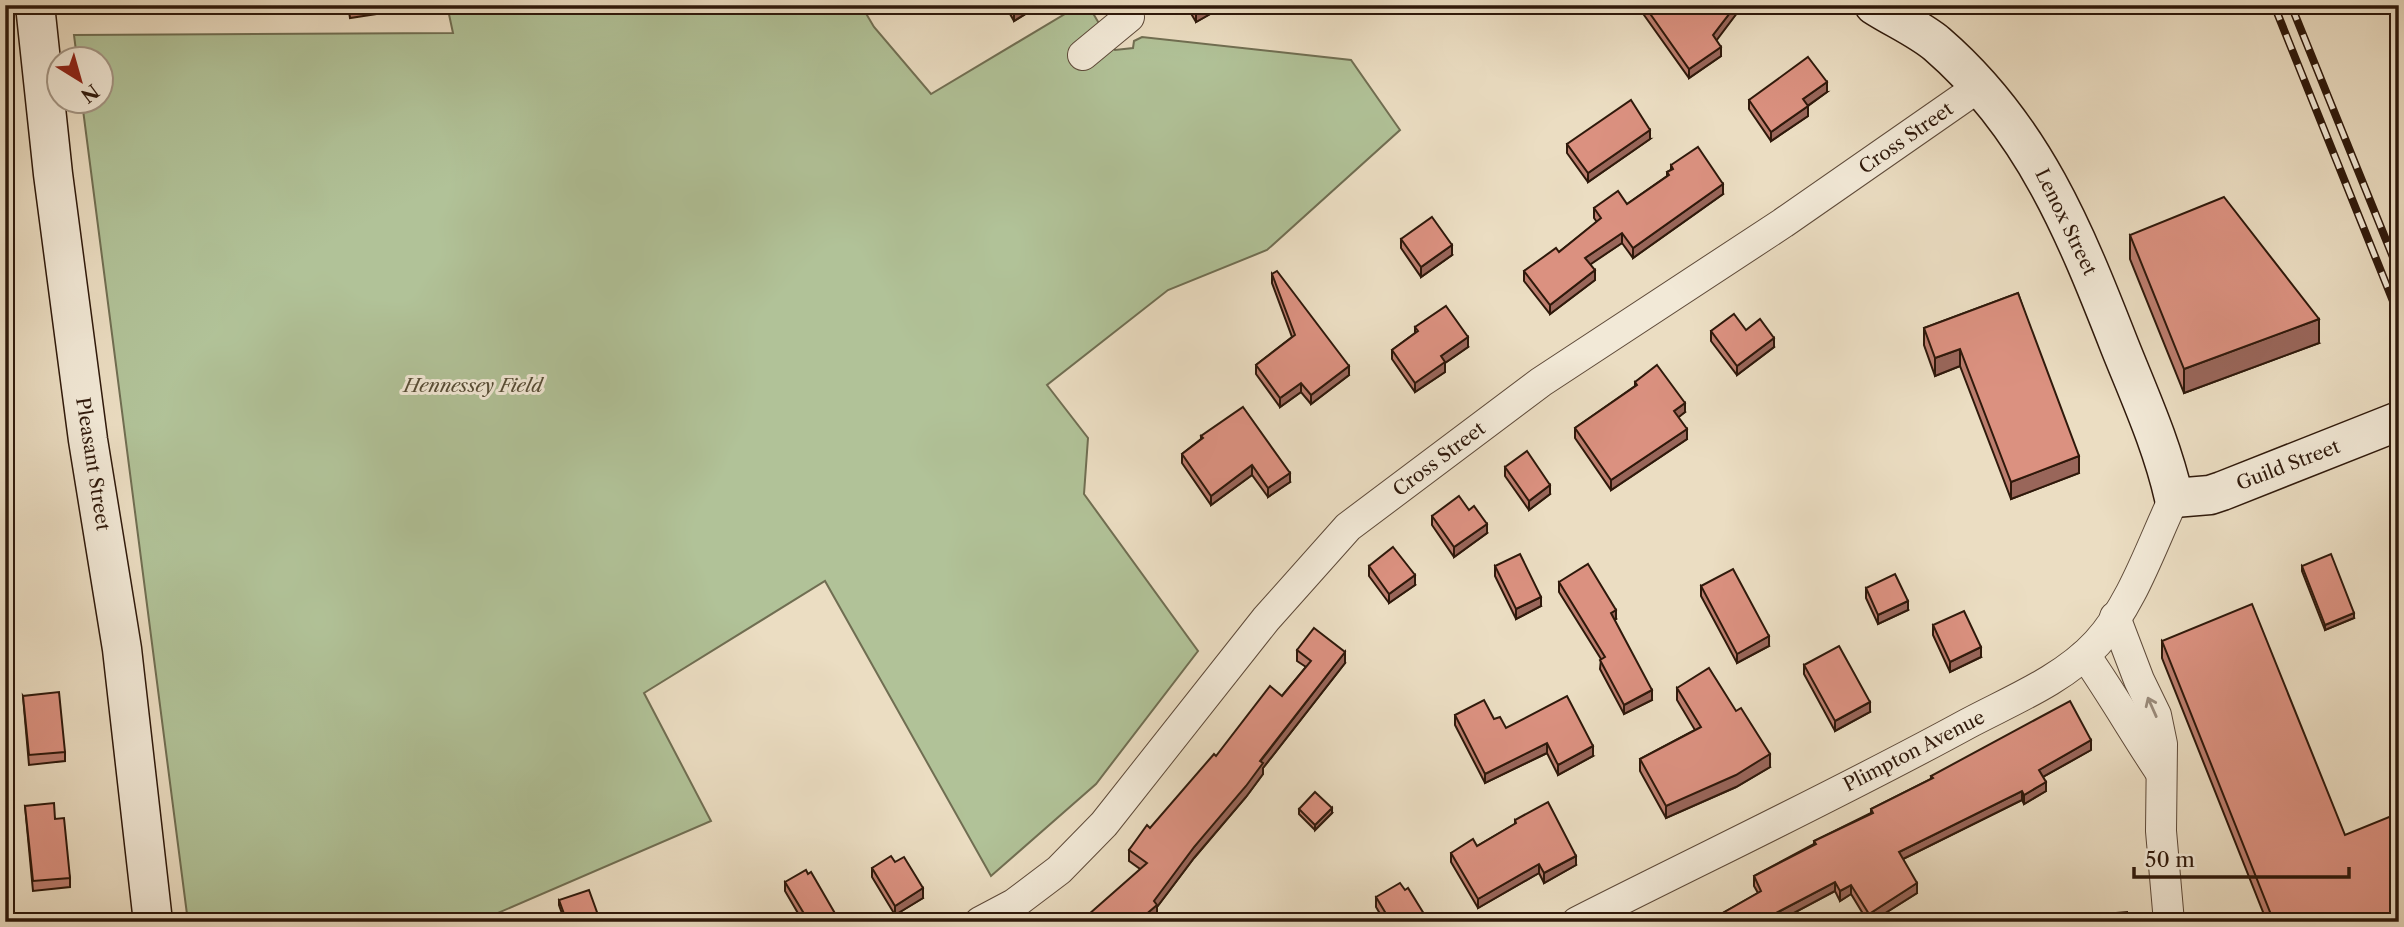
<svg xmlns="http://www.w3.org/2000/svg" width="2404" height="927" viewBox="0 0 2404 927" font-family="'Libre Caslon Text',serif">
<rect width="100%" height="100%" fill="#ebddc2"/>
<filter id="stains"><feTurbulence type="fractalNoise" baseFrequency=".00286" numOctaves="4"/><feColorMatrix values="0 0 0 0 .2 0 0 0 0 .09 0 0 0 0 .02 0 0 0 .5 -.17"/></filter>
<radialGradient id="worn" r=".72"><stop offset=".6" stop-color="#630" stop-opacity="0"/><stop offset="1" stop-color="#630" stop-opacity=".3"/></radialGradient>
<path fill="#b1c298" stroke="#706e52" stroke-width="2" d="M447 5H861L874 27 931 94 1080 5H1088L1115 50 1133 48 1134 41 1142 37 1351 60 1400 130 1267 250 1168 290 1047 385 1088 438 1084 494 1198 651 1096 784 991 876 825 581 644 693 711 821 477 922H188L82 102H102V60L77 59 74 35 453 33Z"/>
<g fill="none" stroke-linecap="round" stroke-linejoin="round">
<defs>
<g id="street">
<path d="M1083 55 1129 17 1123 5"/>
<path d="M2115 617 2139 680 2156 715 2162 744 2161 831 2169 922"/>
<path d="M2085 655C2112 694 2135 734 2161 773"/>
<path d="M980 922 1014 904 1059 870 1104 824 1266 619 1348 527 1541 382 1783 223 1980 86"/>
<path d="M1577 922C1707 856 1839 794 1967 724 2010 701 2063 680 2097 643 2132 605 2152 544 2174 498"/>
</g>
<g id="secondary">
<path d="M35 5 53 174 88 440 122 649 153 922"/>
<path d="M1874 5C1894 18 1919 29 1937 44 2033 127 2075 232 2120 347 2140 397 2162 445 2174 498L2210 495 2222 491 2399 421"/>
</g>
</defs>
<use href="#street" stroke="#5e4a39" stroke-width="32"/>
<use href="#secondary" stroke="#2f190b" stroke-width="41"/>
<use href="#street" stroke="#f2e9d7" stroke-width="30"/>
<use href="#secondary" stroke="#f2e9d7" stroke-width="38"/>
<defs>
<g id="rail">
<path d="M2274 5 2399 316"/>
<path d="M2291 5 2399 272"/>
</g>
</defs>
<use href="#rail" stroke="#2f190b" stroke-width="8"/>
<use href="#rail" stroke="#f2e9d7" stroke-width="5" stroke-dasharray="16" stroke-linecap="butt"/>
</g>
<g fill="#bc7d6e" stroke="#2f190b" stroke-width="2">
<path d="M224 5H256V8Z"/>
<path d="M348 5H397V11L350 18Z"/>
<path d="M1005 5H1040L1014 21Z"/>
<path d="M1186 5H1226L1196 22Z"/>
<path d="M1639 5H1743L1716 40 1721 56 1689 78 1639 8Z"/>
<path d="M1827 92 1808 106V116L1771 141 1749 109V100Z"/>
<path d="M1650 139 1588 182 1567 153V144Z"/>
<path d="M1671 165 1723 194 1633 258 1622 243 1590 264 1595 280 1550 314 1524 281V271L1559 252 1597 222 1594 218V208L1627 204 1667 176V172L1671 170Z"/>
<path d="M2130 235 2319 343 2184 393 2130 259Z"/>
<path d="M1401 239 1452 255 1421 277 1401 248Z"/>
<path d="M1272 274 1349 375 1311 404 1301 392 1280 407 1256 374V365L1292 337 1272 283Z"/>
<path d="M2018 293 2079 473 2011 499 1960 366 1935 376 1924 345V328Z"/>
<path d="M1415 327 1468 347 1445 363V372L1415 392 1392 359V350L1415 333Z"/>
<path d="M1746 330 1774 347 1737 375 1711 341V331Z"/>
<path d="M1635 382 1685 412 1678 417 1687 439 1611 490 1575 438V428L1635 386Z"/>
<path d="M1201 436 1290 482 1268 497 1252 475 1211 505 1182 463V454L1201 439Z"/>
<path d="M1505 467 1550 494 1529 510 1505 476Z"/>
<path d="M1432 516 1487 533 1454 557 1432 525Z"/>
<path d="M1369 566 1415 585 1389 603 1369 576Z"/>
<path d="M1495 566 1541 606 1516 619 1495 576Z"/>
<path d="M2302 566 2354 618 2325 630 2302 571Z"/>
<path d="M1559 582 1616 619 1614 620 1652 700 1624 714 1600 669 1601 659 1559 592Z"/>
<path d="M1701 586 1769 646 1737 663 1701 596Z"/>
<path d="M1866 588 1908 610 1878 624 1866 598Z"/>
<path d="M1933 625 1981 657 1950 672 1933 635Z"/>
<path d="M2162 641 2345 835 2399 922H2267L2162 658Z"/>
<path d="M1297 650 1345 663 1263 768V774L1246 797 1194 858 1157 907V916L1140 869 1129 861V850L1282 696 1306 667 1297 661Z"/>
<path d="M1804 665 1870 712 1835 731 1804 674Z"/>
<path d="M1677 688 1770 767 1736 787 1666 818 1640 771V759L1695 730 1677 700Z"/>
<path d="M23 696 65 752V761L29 765Z"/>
<path d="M1455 715 1494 719 1506 728 1593 756 1558 775 1547 753 1485 783 1455 725Z"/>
<path d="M2091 750 2043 777 2046 791 2024 804 2022 800 1903 859 1917 893 1871 922H1868L1851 894 1840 901 1835 891 1777 922H1707L1758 893 1754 886V876L1814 844V841L1871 813V809L1931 779V776Z"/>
<path d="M25 806 55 819 70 878V887L33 891Z"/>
<path d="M1299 809 1332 813 1315 830 1299 814Z"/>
<path d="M1515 820 1576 865 1544 883 1539 873 1478 908 1451 862V853L1477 846 1515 824Z"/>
<path d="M895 862 923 898 895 915 872 877V868Z"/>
<path d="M785 882 840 922 802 920 785 891Z"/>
<path d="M1376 897 1429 922H1385L1376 907Z"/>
<path d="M559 900 598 920 594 922H565L559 905Z"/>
</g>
<g fill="#99665a" stroke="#2f190b" stroke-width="2">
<path d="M1024 5H1040L1014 21V11Z"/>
<path d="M1209 5H1226L1196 22V13Z"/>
<path d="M1736 5H1743L1713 45V35Z"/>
<path d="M1721 47V56L1689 78V69Z"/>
<path d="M1827 82V92L1803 109V99Z"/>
<path d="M1808 106V116L1771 141V132Z"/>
<path d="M1650 130V139L1588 182V173Z"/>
<path d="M1723 184V194L1633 258V248Z"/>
<path d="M1622 233V243L1585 268V258Z"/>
<path d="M1452 245V255L1421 277V267Z"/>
<path d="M1595 270V280L1550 314V305Z"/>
<path d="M2319 319V343L2184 393V369Z"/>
<path d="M1468 337V347L1445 363V372L1415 392V383L1441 356Z"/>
<path d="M1774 338V347L1737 375V366Z"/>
<path d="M1960 349V366L1935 376V358Z"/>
<path d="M1349 366V375L1311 404V395Z"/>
<path d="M1301 383V392L1280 407V398Z"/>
<path d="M1685 403V412L1674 421V411Z"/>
<path d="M1687 429V439L1611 490V480Z"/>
<path d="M2079 456V473L2011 499V482Z"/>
<path d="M1252 465V475L1211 505V496Z"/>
<path d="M1290 473V482L1268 497V488Z"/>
<path d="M1550 485V494L1529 510V501Z"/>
<path d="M1487 524V533L1454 557V547Z"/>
<path d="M1415 575V585L1389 603V594Z"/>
<path d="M1541 597V606L1516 619V609Z"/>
<path d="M1908 601V610L1878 624V615Z"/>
<path d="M1616 610V619L1611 622V613Z"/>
<path d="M2354 613V618L2325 630V625Z"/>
<path d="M1769 636V646L1737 663V654Z"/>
<path d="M1981 647V657L1950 672V662Z"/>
<path d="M1345 652V663L1263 768V774L1246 797 1194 858 1157 907V916L1150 922H1137L1194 847Z"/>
<path d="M1652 690V700L1624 714V705Z"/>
<path d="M1870 702V712L1835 731V721Z"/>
<path d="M2091 740V750L2039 779V770Z"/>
<path d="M1547 743V753L1485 783V774Z"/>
<path d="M1593 746V756L1558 775V765Z"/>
<path d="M1770 754V767L1736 787 1666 818V806Z"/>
<path d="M2046 782V791L2024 804V795Z"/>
<path d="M2022 791V800L1899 861V852Z"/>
<path d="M1332 808V813L1315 830V825Z"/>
<path d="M1576 856V865L1544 883V873Z"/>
<path d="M1539 864V873L1478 908V899Z"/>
<path d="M1835 882V891L1777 922H1759Z"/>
<path d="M1917 883V893L1871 922H1869V914Z"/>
<path d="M1851 885V894L1840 901V891Z"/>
<path d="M923 888V898L895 915V906Z"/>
<path d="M598 915V920L594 922H581Z"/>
</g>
<g fill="#db9180" stroke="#2f190b" stroke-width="2">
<path d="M350 5H371L350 9Z"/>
<path d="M1010 5H1024L1014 11Z"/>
<path d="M1191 5H1209L1196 13Z"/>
<path d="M1644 5H1736L1713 35 1721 47 1689 69Z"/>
<path d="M1808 57 1827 82 1803 99 1808 106 1771 132 1749 100Z"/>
<path d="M1631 100 1650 130 1588 173 1567 144Z"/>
<path d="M1698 147 1723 184 1633 248 1622 233 1585 258 1595 270 1550 305 1524 271 1556 248 1559 252 1601 218 1594 208 1618 191 1627 204 1669 175 1667 172 1673 169 1671 165Z"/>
<path d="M2224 197 2319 319 2184 369 2130 235Z"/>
<path d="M1432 217 1452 245 1421 267 1401 239Z"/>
<path d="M1277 271 1349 366 1311 395 1301 383 1280 398 1256 365 1295 335 1272 274Z"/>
<path d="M2018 293 2079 456 2011 482 1960 349 1935 358 1924 328Z"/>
<path d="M1446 306 1468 337 1441 356 1445 362 1415 383 1392 350 1418 331 1415 327Z"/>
<path d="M1734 314 1746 330 1760 319 1774 338 1737 366 1711 331Z"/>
<path d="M1657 365 1685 403 1674 411 1687 429 1611 480 1575 428 1637 385 1635 382Z"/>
<path d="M1243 407 1290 473 1268 488 1252 465 1211 496 1182 454 1203 438 1201 436Z"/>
<path d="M1527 451 1550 485 1529 501 1505 467Z"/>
<path d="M1459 496 1469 510 1474 506 1487 524 1454 547 1432 516Z"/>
<path d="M1393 547 1415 575 1389 594 1369 566Z"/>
<path d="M1520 554 1541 597 1516 609 1495 566Z"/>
<path d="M2331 554 2354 613 2325 625 2302 566Z"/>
<path d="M1588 564 1616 610 1611 613 1652 690 1624 705 1600 660 1605 657 1559 582Z"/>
<path d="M1733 569 1769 636 1737 654 1701 586Z"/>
<path d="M1895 574 1908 601 1878 615 1866 588Z"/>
<path d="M2252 604 2345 835 2399 813V922H2274L2162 641Z"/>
<path d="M1964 611 1981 647 1950 662 1933 625Z"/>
<path d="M1314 628 1345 652 1260 761 1263 763 1246 786 1194 847 1154 901 1157 905 1137 922H1080L1147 863 1129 850 1147 825 1150 828 1214 754 1216 756 1270 686 1282 696 1311 661 1297 650Z"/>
<path d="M1839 646 1870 702 1835 721 1804 665Z"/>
<path d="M1709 668 1736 711 1741 708 1770 754 1736 775 1666 806 1640 759 1701 727 1677 688Z"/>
<path d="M59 692 65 752 29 755 23 696Z"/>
<path d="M1567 696 1593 746 1558 765 1547 743 1485 774 1455 715 1484 700 1494 719 1500 717 1506 728Z"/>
<path d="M2070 701 2091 740 2039 770 2046 782 2024 795 2022 791 1899 852 1917 883 1869 914 1851 885 1840 891 1835 882 1759 922H1707L1761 891 1754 876 1816 844 1814 841 1873 813 1871 809 1933 778 1931 776Z"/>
<path d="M1315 792 1332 808 1315 825 1299 809Z"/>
<path d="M1548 802 1576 856 1544 873 1539 864 1478 899 1451 853 1473 839 1477 846 1516 823 1515 820Z"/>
<path d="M54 803 55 819 64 818 70 878 33 881 25 806Z"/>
<path d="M891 856 895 862 904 857 923 888 895 906 872 868Z"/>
<path d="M806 870 808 874 811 872 840 922H798L806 917 785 882Z"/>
<path d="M1400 883 1405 890 1408 888 1429 922H1391L1376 897Z"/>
<path d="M589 890 598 915 581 922H567L559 900Z"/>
<path d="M2127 912V922H2068V917Z"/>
</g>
<defs><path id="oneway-shaft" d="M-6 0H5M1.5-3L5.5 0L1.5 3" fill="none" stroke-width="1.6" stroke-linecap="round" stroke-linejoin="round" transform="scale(1.75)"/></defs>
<use stroke="#9a8b7b" href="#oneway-shaft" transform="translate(2152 707) rotate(-114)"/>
<g text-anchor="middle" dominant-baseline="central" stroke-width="6" stroke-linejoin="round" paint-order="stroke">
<g font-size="19" fill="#2f190b" stroke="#f2e9d7">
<text transform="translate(1906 138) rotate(-35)">Cross Street</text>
<text transform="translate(2066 222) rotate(64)">Lenox Street</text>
<text transform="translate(1439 459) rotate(-37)">Cross Street</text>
<text transform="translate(93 464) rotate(81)">Pleasant Street</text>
<text transform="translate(2288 465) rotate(-21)">Guild Street</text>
<text transform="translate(1914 751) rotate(-27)">Plimpton Avenue</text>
</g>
<g font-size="19" font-style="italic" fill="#564c35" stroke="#f2e9d7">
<text x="473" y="385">Hennessey Field</text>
</g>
</g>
<rect width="2404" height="927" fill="none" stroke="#ebddc2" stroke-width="28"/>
<rect x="7" y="7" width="2390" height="913" fill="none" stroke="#2f190b" stroke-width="3.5"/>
<rect x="14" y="14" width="2376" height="899" fill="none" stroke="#2f190b" stroke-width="2"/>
<g transform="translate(80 80) rotate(143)"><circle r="33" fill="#f2e9d7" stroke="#a49685" stroke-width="2"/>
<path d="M0-5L12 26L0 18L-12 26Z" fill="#8f2418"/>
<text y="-10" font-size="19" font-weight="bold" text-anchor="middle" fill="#2f190b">N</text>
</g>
<path d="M2134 867v10h215v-10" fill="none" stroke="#2f190b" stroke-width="3.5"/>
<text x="2145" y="867" font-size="21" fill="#2f190b" stroke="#f2e9d7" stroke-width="5" paint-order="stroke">50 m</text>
<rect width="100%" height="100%" filter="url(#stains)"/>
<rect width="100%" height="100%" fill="url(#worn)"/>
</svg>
